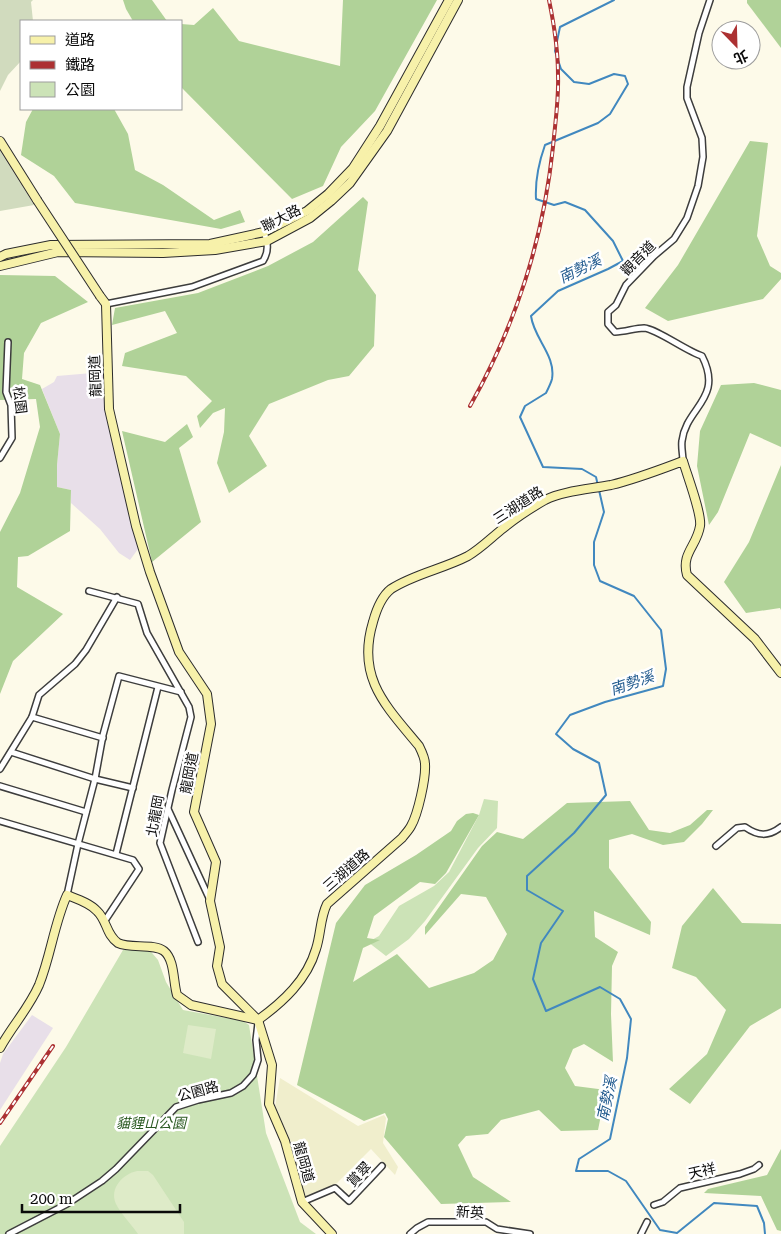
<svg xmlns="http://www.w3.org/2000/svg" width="781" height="1234" viewBox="0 0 781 1234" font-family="'Roboto Serif','Noto Sans TC',serif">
<rect width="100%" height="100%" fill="#fdfae9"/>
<g fill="#e8dfe9">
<path d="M104 372 108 421 138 549 130 560 119 553 100 529 71 503V490L57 487V465L60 434 42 389 54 382 57 376Z"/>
<path d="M32 1015 53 1028 0 1110V1063L3 1054Z"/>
</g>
<path fill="#f0eecc" d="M280 1078 358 1126 384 1115 386 1118 383 1143 398 1167 395 1175 371 1149 337 1183 305 1197 291 1142 275 1107Z"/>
<g fill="#cce3b7">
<path d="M484 799 498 801 497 828 478 848 425 921 409 939 386 956 368 942 379 936 399 906 434 886 449 872 479 815Z"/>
<path d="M147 947 158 960 166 982 183 1010 243 1021 249 1025 266 1133 300 1222 316 1234H0V1146L66 1047 123 950Z"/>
</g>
<g fill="#b0d298">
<path d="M123 0H152L167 21H133L126 9Z"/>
<path d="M343 0H437L375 111 341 147 323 186 292 199 181 87V24L194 25 213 8 239 41 340 66Z"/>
<path d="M747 0H781V48L747 3Z"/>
<path d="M33 109H114L128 134 135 170 163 185 214 220 240 210 245 222 221 229 75 203 54 176 21 155 26 122Z"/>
<path d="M750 141 768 143 757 236 770 266 781 273V279L763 299 668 321 645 308 678 265Z"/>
<path d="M363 197 368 202 358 270 376 295 374 346 349 376 328 380 269 404 249 436 267 466 229 493 217 463 224 432 225 408 213 413 200 428 197 416 212 401 186 376 122 366 125 353 177 333 165 311 112 325 115 308 198 293 268 266 313 242Z"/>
<path d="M0 275 55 276 88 302 41 323 24 353 22 379 40 385 60 434 57 465V487L71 490 70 531 28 556 18 557 17 587 63 614 13 661 0 694V532L20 493 40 427 36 399 0 400Z"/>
<path d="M754 383 781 390V447L750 433 718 512 709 525 697 466 700 431 721 385Z"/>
<path d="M187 424 193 437 179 448 201 522 152 562 122 431 165 442Z"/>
<path d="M781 465V610L780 608 746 613 724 582 749 542Z"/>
<path d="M630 801 649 830 670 833 690 825 707 810H713L702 824 684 842 663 845 632 834 609 840V868L651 922 650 935 594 911 595 937 618 952 612 966 611 1014 613 1062 584 1044 573 1049 565 1068 575 1086 606 1090 598 1130 561 1131 539 1110 501 1120 488 1134 466 1136 458 1145 473 1177 511 1202 441 1204 384 1137 388 1119 385 1113 364 1121 297 1085 336 923 365 885 416 855 451 831 457 821 466 814 473 813 479 815 446 873 435 884 420 882 374 916 367 938 380 940 363 948 353 982 397 954 429 988 474 973 493 960 507 934 486 897 461 894 425 935V927L482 846 497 832 523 839 567 803Z"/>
<path d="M713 888 742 923 781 924V1008L750 1026 690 1104 669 1089 707 1054 726 1010 696 977 672 968 682 926Z"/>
<path d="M781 1149V1231L777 1230 761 1196 704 1193 708 1189 767 1175Z"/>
</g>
<g fill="#d1dbbe">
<path d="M0 0H33L31 2 33 21H21V61L8 75 0 91Z"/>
<path d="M0 151 34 205 0 211Z"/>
</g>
<g fill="#deebc8">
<path d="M188 1025 216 1029 211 1059 183 1053Z"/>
<path d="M137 1171H148L153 1175 184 1222V1234H138C131 1224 121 1214 116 1204 109 1188 123 1174 137 1171Z"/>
</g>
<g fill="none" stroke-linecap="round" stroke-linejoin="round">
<g stroke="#4188bf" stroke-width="2">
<path d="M598 486 596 477 582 469 543 467 520 417 525 406 546 393C548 389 551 383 552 379 556 355 534 339 531 316L558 291 608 269 623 261 613 241 585 210 565 202 554 205 536 199C535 181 539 162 545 145L598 123 610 114 628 84 625 76 614 74 589 84 574 82 561 69 555 51 560 27 614 0"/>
<path d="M599 490 604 512 594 542V565L600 581 634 596 661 630 666 669 663 686 605 702 570 715 556 734 573 749 599 763 606 795 574 833 527 876V890L563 911 541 943 533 979 546 1011 600 987 620 999 631 1019 627 1058 610 1139 579 1159 576 1171H608L626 1181 660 1230 677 1233 714 1203 757 1206 764 1223 765 1234"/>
</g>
<defs>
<g id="street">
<path d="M106 304 192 287 263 261C269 251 268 243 264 232"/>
<path d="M0 458 12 438 11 405 6 392 8 342"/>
<path d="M683 461C683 455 681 447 682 441 686 407 724 399 702 356 686 351 657 329 644 328 635 328 625 332 615 332L608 324V312L616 305 626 285 654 256 674 239 687 218 698 186 703 157 702 138 687 98V87L699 33 710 0"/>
<path d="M89 591 138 604 147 633 189 707 191 717 172 790 160 843 198 942"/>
<path d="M32 717 103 738"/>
<path d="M11 752 95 779 133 788"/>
<path d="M0 769 32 717 39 695 75 664 86 650 117 597"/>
<path d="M0 786 86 812"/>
<path d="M168 809 210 900"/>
<path d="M0 821 133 860 139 869 104 922"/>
<path d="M716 846 737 828 745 827C758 836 768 837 781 827"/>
<path d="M116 854 158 687"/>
<path d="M67 895 78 844 95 779 103 735 119 676 181 692"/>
<path d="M302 1202 335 1188 349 1201 382 1166"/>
<path d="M654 1205 663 1202 680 1188 740 1174 754 1169 759 1165"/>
<path d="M9 1234 67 1204 102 1181 116 1169 176 1107 198 1100 231 1093 243 1086 253 1075 258 1060 256 1040 258 1023"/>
<path d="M410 1234 417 1228 428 1222H486L497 1229 530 1234"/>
<path d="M641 1234 647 1222"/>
</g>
<g id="secondary">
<path d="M0 141 37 200"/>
<path d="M0 257 6 254 51 245 210 244 264 232 307 211 328 194 353 168 380 126 449 0"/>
<path d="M0 266 58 252 163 253 215 250 267 241 310 218 331 201 350 183 387 131 458 0"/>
<path d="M100 296 106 304 109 409 136 526 150 572 179 652 207 694 211 724 194 812 216 862 210 901 220 947 217 966 222 984 258 1020 272 1065 269 1104 285 1141 302 1202 332 1234"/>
<path d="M0 1048C12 1026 29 1008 39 985 51 955 54 924 67 895 77 899 90 903 97 911 107 920 106 935 118 943 130 949 154 943 164 951 175 960 173 982 177 995L191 1005 258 1020C283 1002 307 980 316 949 321 934 320 918 327 904L402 838C405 834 409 830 411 826 418 814 426 778 425 764 425 758 422 752 419 746 386 706 356 678 373 622 376 611 382 596 391 589 414 574 443 569 468 556 480 549 490 539 501 530 513 520 531 508 545 500 562 491 591 489 611 485 636 479 659 470 683 461 687 475 702 514 700 526 697 546 681 553 687 575L755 639 781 673"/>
</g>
</defs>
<use href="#street" stroke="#3d3d3d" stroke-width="8"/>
<use href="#secondary" stroke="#2c2c2c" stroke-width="10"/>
<use href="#street" stroke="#fff" stroke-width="5"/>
<use href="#secondary" stroke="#f7f1aa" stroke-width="8"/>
<defs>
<g id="rail">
<path d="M470 406C516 324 543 241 553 147 555 124 559 99 558 75 558 51 554 24 549 0"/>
<path d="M0 1123 53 1046"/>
</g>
</defs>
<use href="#rail" stroke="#ac3132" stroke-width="4"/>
<use href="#rail" stroke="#fff" stroke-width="2" stroke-dasharray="5.5" stroke-linecap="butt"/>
<defs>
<path id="secondary-bridge" d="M37 200 100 296"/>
</defs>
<use href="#secondary-bridge" stroke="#2c2c2c" stroke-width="10" stroke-linecap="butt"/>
<use href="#secondary-bridge" stroke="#f7f1aa" stroke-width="8"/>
</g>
<g text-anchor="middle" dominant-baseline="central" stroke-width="5" stroke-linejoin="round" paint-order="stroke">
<g font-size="14" fill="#0a0a0a" stroke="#fff">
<text transform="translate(281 218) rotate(-27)">聯大路</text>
<text transform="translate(638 258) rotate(-45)">觀音道</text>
<text transform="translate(95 376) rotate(-92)">龍岡道</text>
<text transform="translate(20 400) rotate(83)">松園</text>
<text transform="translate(518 505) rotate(-33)">三湖道路</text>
<text transform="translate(189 773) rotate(-79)">龍岡道</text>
<text transform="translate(155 816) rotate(-79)">北龍岡</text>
<text transform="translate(346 870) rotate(-41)">三湖道路</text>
<text transform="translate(198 1091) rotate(-15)">公園路</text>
<text transform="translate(304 1162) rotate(74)">龍岡道</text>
<text transform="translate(702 1171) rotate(-13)">天祥</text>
<text transform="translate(359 1174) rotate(-47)">賞翠</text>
<text transform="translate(470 1212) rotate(3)">新英</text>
</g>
<g font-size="14" font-style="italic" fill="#2b5a22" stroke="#fff">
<text x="151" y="1123">貓貍山公園</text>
</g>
<g font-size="15" font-style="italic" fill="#215a8e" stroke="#fff">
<text transform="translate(580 269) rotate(-26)">南勢溪</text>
<text transform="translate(632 683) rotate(-19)">南勢溪</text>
<text transform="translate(607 1099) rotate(-78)">南勢溪</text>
</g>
</g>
<rect x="20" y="20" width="162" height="90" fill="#ffffff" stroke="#9d9d9d"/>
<rect x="30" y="36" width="25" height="8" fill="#f7f1aa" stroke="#9d9d9d"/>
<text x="65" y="45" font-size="15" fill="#0a0a0a">道路</text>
<rect x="30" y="61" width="25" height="8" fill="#ac3132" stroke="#9d9d9d"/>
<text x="65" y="70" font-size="15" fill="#0a0a0a">鐵路</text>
<rect x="30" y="82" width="25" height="15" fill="#cce3b7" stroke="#9d9d9d"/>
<text x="65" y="95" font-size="15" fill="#0a0a0a">公園</text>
<g transform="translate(736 45) rotate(157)"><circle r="24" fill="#ffffff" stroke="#9d9d9d"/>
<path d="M0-4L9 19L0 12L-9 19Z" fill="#ac3132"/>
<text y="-8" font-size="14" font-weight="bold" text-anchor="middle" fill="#0a0a0a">北</text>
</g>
<path d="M22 1204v8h158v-8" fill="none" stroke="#0a0a0a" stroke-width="2.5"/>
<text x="30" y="1204" font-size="15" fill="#0a0a0a" stroke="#ffffff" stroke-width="4" paint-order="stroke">200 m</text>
</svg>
